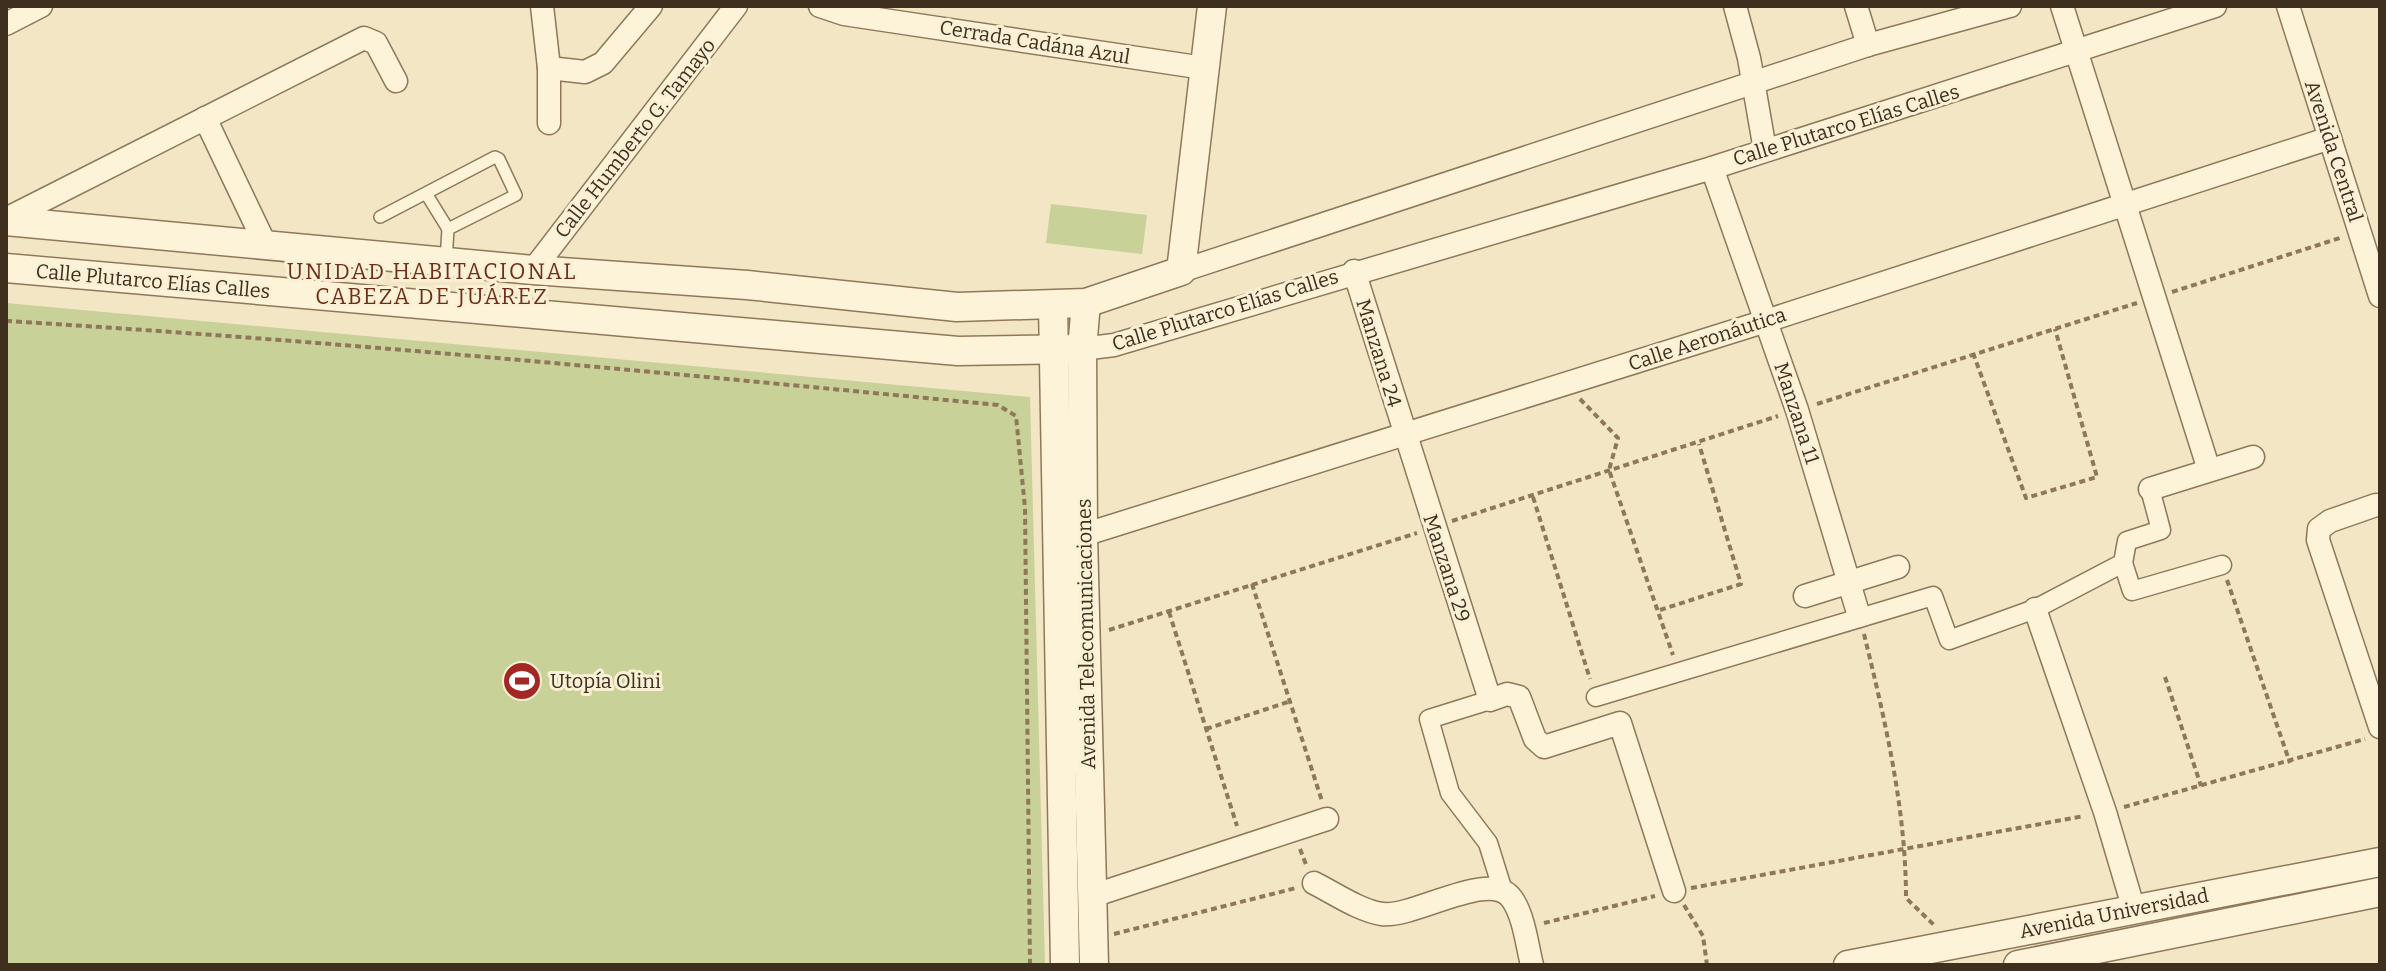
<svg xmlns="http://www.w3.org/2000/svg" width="2386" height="971" viewBox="0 0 2386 971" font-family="Bitter,serif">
<rect width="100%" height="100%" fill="#f2e6c5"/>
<g fill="#c8d197">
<path d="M1051 204 1147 215 1142 254 1046 243Z"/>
<path d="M6 303 1030 397 1045 965H6Z"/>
</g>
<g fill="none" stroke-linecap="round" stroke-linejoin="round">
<defs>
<g id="service">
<path d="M427 195 448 229"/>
<path d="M380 217 495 157 499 159 516 195 448 229 446 261"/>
</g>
<g id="pedestrian">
<path d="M2123 563 2132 591 2222 565"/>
<path d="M1596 697 1933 596 1949 640 2035 609 2123 563 2127 541 2161 530 2150 489"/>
<path d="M1490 700 1429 719 1450 793 1488 843 1503 891"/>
</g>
<g id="minor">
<path d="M542 6 549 68V123"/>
<path d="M820 6 844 14 1204 68"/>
<path d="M1735 6 1749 58 1765 150"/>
<path d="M1856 6 1868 45"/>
<path d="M2062 6 2209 470"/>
<path d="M2288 6 2380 296"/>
<path d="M6 24 41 6"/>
<path d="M549 68 585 72 603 63 651 6"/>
<path d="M205 118 266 246"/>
<path d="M1712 168 1797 410 1859 616"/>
<path d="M6 219 364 38 376 43 396 81"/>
<path d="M533 270 736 6"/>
<path d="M1181 271 1868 45 2010 6"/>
<path d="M1354 271 1490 700 1507 694 1519 697 1535 739 1544 747 1620 723 1674 891"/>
<path d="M1082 349 1114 345 1712 168 2215 6"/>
<path d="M2150 489 2253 457"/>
<path d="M2376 505 2330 521 2319 529 2318 540 2380 727"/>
<path d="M1083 535 1766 321 2330 138"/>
<path d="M1805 596 1898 567"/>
<path d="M2035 609 2105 812 2134 910"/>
<path d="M1314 883C1334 893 1360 911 1382 914 1415 918 1491 868 1512 899 1524 916 1527 945 1532 965"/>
<path d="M1092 896 1327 819"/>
</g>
<g id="tertiary">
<path d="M6 221 533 270 747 285 957 307 1086 303 1181 271 1212 6"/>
<path d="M6 268 958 351 1082 349"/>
<path d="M1086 303 1082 349 1083 535 1094 965"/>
<path d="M1053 305 1065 965"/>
<path d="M1848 965 2380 862"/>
<path d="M2018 965 2380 892"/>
</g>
</defs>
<use href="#service" stroke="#8f7859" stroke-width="14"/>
<use href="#pedestrian" stroke="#8f7859" stroke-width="21"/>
<use href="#minor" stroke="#8f7859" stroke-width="25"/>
<use href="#tertiary" stroke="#8f7859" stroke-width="31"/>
<g stroke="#8f7859" stroke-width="4" stroke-dasharray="6 4" stroke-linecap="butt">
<path d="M2172 292 2343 237"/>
<path d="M6 321C337 341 668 373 998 405L1016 416 1025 508 1030 965"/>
<path d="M1973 353 2026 498 2097 477 2055 329"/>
<path d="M1580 399 1618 438 1609 470 1673 655"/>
<path d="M1817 404 2137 303"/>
<path d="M1533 497 1590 679"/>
<path d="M1452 521 1778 416"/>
<path d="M2227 580 2290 763"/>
<path d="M1252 584 1322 801"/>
<path d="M1660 610 1741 584 1699 444"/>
<path d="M1169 612 1237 826"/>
<path d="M1109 630 1417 533"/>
<path d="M1864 634C1885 720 1906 809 1906 898L1934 925"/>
<path d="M2165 677 2201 786"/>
<path d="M1206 729 1291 701"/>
<path d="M2124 807 2365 739"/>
<path d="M1300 849 1307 867"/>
<path d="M1691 888 2084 816"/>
<path d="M1684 905 1703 936 1707 965"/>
<path d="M1544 923 1655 896"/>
<path d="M1114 934 1296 888"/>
</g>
<use href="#service" stroke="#fcf3d9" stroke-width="11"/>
<use href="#pedestrian" stroke="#fcf3d9" stroke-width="18"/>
<use href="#minor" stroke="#fcf3d9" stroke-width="22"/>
<use href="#tertiary" stroke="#fcf3d9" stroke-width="28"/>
</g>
<defs>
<symbol id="stadium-disc" viewBox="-11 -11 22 22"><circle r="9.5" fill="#a32723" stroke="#f9f0d5"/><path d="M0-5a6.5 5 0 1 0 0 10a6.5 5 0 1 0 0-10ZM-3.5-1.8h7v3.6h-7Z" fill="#fff"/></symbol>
</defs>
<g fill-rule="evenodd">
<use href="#stadium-disc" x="500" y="659" width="44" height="44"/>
</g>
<g text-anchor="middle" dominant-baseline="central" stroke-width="6" stroke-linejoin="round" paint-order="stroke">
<g font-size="20" fill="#3e2f1e" stroke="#f9f0d5">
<text transform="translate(1035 42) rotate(9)">Cerrada Cadána Azul</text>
<text transform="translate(1846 125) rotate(-17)">Calle Plutarco Elías Calles</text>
<text transform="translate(635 138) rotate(-52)">Calle Humberto G. Tamayo</text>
<text transform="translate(2334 151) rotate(72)">Avenida Central</text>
<text transform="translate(153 281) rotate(5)">Calle Plutarco Elías Calles</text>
<text transform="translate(1225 310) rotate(-17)">Calle Plutarco Elías Calles</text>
<text transform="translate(1707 339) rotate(-18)">Calle Aeronáutica</text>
<text transform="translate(1379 353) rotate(73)">Manzana 24</text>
<text transform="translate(1797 413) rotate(72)">Manzana 11</text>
<text transform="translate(1447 568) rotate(72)">Manzana 29</text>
<text transform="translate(1086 634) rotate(-91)">Avenida Telecomunicaciones</text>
<text transform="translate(2114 913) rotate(-11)">Avenida Universidad</text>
</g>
<g font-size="20" fill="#3e2f1e" stroke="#f9f0d5" text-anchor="start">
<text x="550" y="681">Utopía Olini</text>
</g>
<g font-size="22" letter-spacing="2" fill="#6e2f19" stroke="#f9f0d5">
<text x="432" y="271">UNIDAD HABITACIONAL<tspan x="432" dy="25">CABEZA DE JUÁREZ</tspan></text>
</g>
</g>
<rect width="2386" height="971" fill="none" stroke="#3e2f1e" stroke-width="16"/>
</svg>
